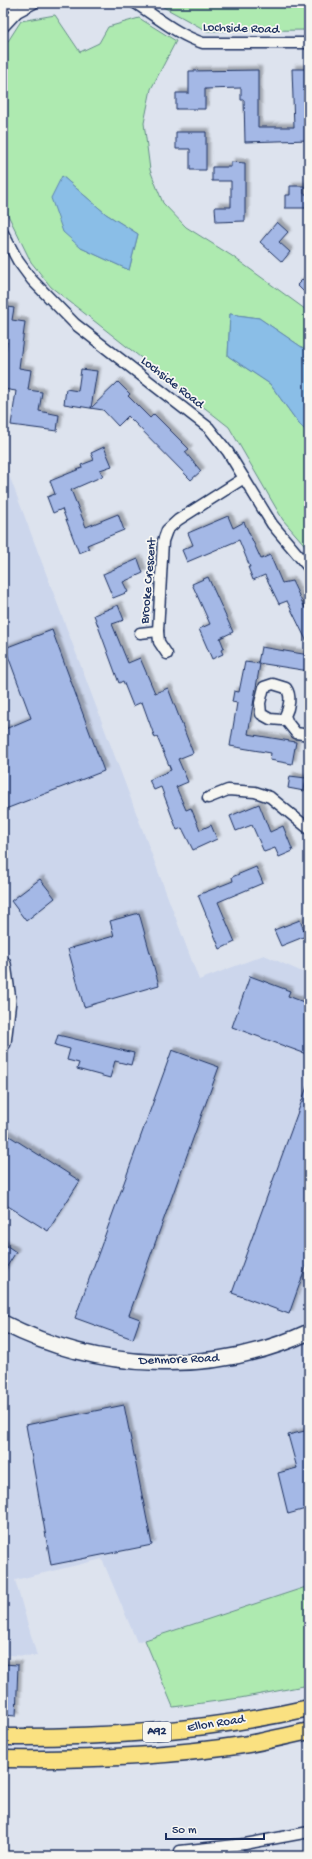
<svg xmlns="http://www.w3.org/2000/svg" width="312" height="1859" viewBox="0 0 312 1859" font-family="'Gochi Hand',sans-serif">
<defs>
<filter id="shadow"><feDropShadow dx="3.5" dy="-3.5" stdDeviation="1" flood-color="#0004"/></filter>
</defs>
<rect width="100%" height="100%" fill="#dde3ee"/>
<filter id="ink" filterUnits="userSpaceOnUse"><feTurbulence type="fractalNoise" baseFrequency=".025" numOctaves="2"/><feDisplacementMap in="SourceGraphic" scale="8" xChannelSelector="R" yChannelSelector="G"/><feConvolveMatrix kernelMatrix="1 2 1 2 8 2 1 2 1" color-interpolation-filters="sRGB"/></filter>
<g filter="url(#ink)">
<path fill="#ccd6ec" d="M3 459 199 980 264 955 309 975V1586L137 1642 102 1559 15 1580 37 1656 3 1655Z"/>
<g fill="#aeeab0" stroke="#648c87" fill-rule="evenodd">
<path d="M156 3H309V30L207 31Z"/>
<path d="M55 15 80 52 99 43 108 27 139 18 176 41 151 89 144 123 150 170 163 203 186 227 232 256 309 312V352L259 318 230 314 228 356 270 384 299 424 309 434V550L283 520 229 427 51 287 31 262 7 213 3 200V49L21 21ZM62 176 106 214 138 234 129 270 81 248Z"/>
<path d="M309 1586V1685L240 1698 173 1707 145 1640Z"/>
</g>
<g fill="#8abee7" stroke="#5e85b0">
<path d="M62 176 106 214 138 234 129 270 81 248 63 232 51 198Z"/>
<path d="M230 314 259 318 309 352V434L299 424 270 384 228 356Z"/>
</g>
<g fill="#a4b8e6" stroke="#1b2f5e" filter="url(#shadow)">
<path d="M292 69H309L307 99 309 140 245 142 244 100H241V88L205 89V109H176V93H189V71L258 70V127H294Z"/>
<path d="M176 132H206V170H190V149H176Z"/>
<path d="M231 162 245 163V221L216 222 215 207H231V181H212V167H231Z"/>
<path d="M290 186H304V194H307V208H285V195H290Z"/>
<path d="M277 222 288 232 279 242 290 252 282 262 260 242Z"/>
<path d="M309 273V297L297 285Z"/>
<path d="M3 306 14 308 12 320 25 322 19 368 31 370 28 390 42 392 39 411 59 415 57 431 11 425 16 391 3 389V367L7 342H3Z"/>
<path d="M81 369 97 371 91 408 118 382 130 394 128 396 150 418 154 414 189 449 185 452 201 471 191 480 128 416 118 426 103 410 64 404 66 389 78 391Z"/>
<path d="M104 447 112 466 100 470 103 476 71 490 86 527 118 514 124 530 87 545 89 549 79 553 62 509 53 513 47 497 55 494 50 481 82 468 81 465 94 460 91 453Z"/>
<path d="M228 516 233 528 244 522 261 559 270 555 282 583 292 581 305 608 309 606V646L287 601 279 604 265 575 253 580 248 567H250L239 540 187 562 182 550 193 545 188 533Z"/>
<path d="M138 559 143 573 123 582 128 592 113 598 103 574Z"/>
<path d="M208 577 233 632 220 638 224 648 221 650 223 654 212 659 199 629 210 624 192 584Z"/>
<path d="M118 605 124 620 112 624 128 663 140 658 155 693 168 688 193 753 178 759 188 782 176 787 186 810 191 808 200 830 211 825 217 839 193 850 182 828 177 830 161 787 154 790 149 780 171 770 157 737 155 738 142 702 133 706 123 681 119 683 94 615Z"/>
<path d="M52 630 104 771 3 810V730L31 718 5 648Z"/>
<path d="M261 647 309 655V671L258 663Z"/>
<path d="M245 662 260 664 248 734 296 742 292 764 270 760 271 753 230 746 237 703 232 702 234 691 239 692Z"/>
<path d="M290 776 306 778 304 791 288 788Z"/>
<path d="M259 804 270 832 283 826 293 851 279 857 275 848 264 852 252 825 236 831 230 816Z"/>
<path d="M256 867 263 883 218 902 235 942 220 949 198 895 233 881 232 877Z"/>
<path d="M40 879 55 898 26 921 11 901Z"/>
<path d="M139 913 159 985 84 1007 68 949 114 936 110 921Z"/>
<path d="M300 920 306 936 281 946 274 930Z"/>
<path d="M250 976 290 991 288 996 309 1004V1055L232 1027Z"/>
<path d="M58 1035 134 1053 131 1065 115 1061 110 1078 77 1069 79 1063 67 1060 70 1049 55 1045Z"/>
<path d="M172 1050 219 1067 129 1315 140 1319 133 1339 75 1318Z"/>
<path d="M308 1084 309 1258 289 1314 232 1293Z"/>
<path d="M3 1132 80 1181 48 1231 3 1203Z"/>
<path d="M3 1243 16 1252 3 1273Z"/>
<path d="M124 1405 152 1545 51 1565 26 1425Z"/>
<path d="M309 1430V1508L288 1514 278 1473 297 1468 288 1435Z"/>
<path d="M3 1664 18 1665 16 1716 3 1715Z"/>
</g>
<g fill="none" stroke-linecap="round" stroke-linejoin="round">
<defs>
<g id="street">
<path d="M10 3 17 12"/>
<path d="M135 3C157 17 178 35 203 43H309"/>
<path d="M3 27 17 12 34 3"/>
<path d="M3 233 18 261 32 280 75 324 209 428 228 452 272 524 309 568"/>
<path d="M140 633 158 631"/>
<path d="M167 654 159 642 158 631 163 541 167 530 178 520 244 478"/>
<path d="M285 716 282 720 270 719 261 714 260 703 264 687 273 684 286 688C292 696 289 708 285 716L288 723 296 733 309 735"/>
<path d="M208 798 228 790 255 792 270 797 309 829"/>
<path d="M180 1851 245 1844 309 1832"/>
</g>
<g id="secondary">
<path d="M3 964 8 1000 3 1043"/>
<path d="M3 1323C97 1371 212 1377 309 1332"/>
</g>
<g id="primary">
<path d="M3 1737C106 1738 208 1731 309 1708"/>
<path d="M3 1759C84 1760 163 1757 243 1745 265 1741 287 1736 309 1731"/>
</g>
</defs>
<use href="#street" stroke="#1b2f5e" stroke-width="13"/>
<use href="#secondary" stroke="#1b2f5e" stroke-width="18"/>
<use href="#primary" stroke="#1b2f5e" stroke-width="19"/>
<use href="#street" stroke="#f6f6f2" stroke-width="10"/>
<use href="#secondary" stroke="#f6f6f2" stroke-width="15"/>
<use href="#primary" stroke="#fae181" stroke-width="16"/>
</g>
</g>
<g text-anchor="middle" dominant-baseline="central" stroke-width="3.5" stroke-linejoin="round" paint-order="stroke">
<rect fill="#f6f6f2" stroke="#5d6b8a" stroke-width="1" x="143" y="1722" width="28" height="20" rx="3"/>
<g font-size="12" font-weight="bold" fill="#1b2f5e">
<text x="157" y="1732">A92</text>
</g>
<g font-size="13" fill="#1b2f5e" stroke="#f6f6f2">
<text transform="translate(241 29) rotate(2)">Lochside Road</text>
<text transform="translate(172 383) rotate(38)">Lochside Road</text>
<text transform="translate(149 581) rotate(-85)">Brooke Crescent</text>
<text transform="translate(179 1360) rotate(-2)">Denmore Road</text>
<text transform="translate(216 1724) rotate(-9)">Ellon Road</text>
</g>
</g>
<rect width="312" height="1859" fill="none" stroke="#f6f6f2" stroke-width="16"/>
<rect x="8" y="8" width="296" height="1843" fill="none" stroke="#1b2f5e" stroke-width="1.5" filter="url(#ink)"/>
<path d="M166 1833v6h98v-6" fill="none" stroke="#1b2f5e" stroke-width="2"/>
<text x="172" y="1833" font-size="12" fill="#1b2f5e" stroke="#f6f6f2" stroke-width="3" paint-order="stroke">50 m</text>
</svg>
